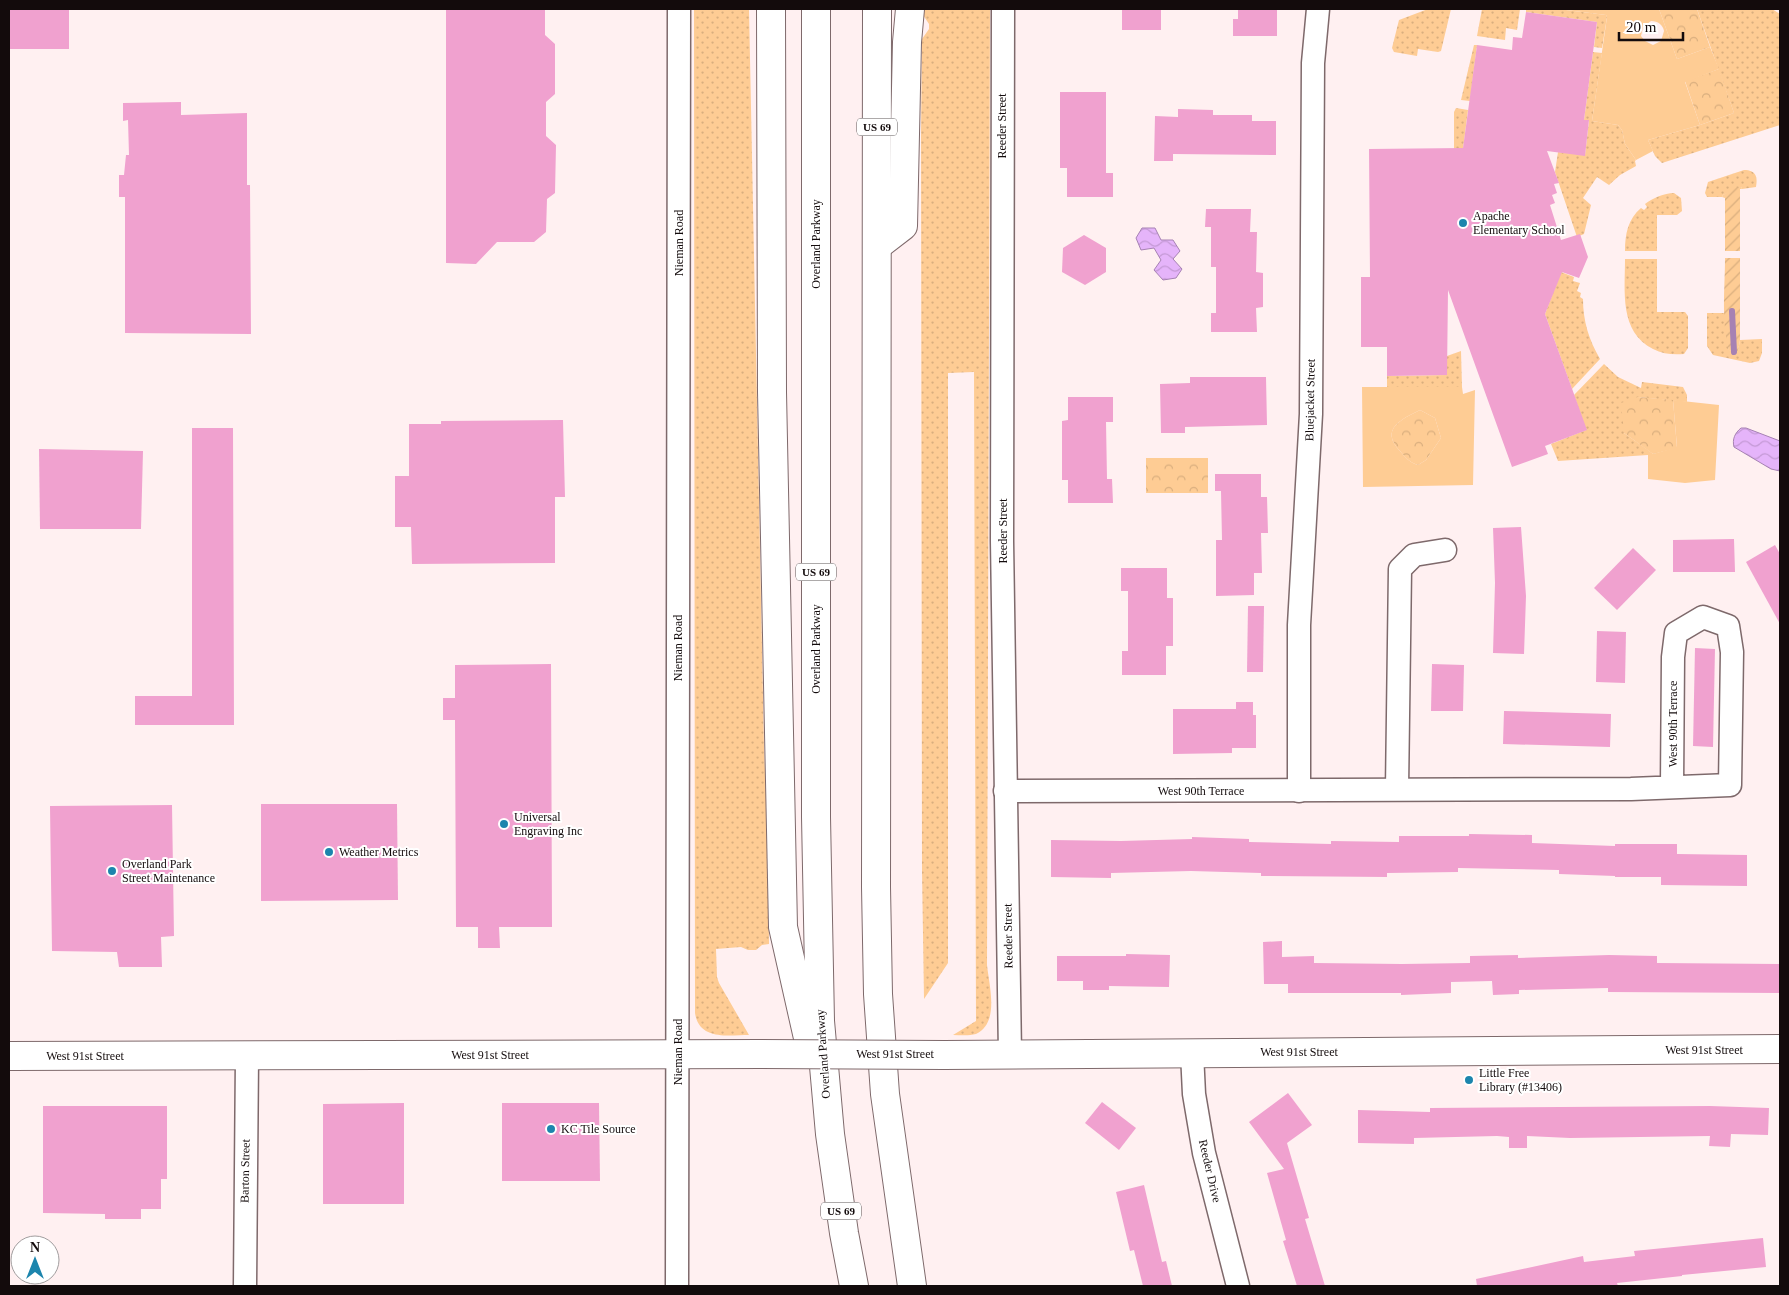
<svg xmlns="http://www.w3.org/2000/svg" width="1789" height="1295" viewBox="0 0 1789 1295" font-family="'Times New Roman',serif">
<defs>
<pattern id="grass-dots" width="8" height="8" patternUnits="userSpaceOnUse" patternTransform="scale(1.25)"><rect width="8" height="8" fill="#fecc94"/><path d="M2 2h.1M6 6h.1" fill="none" stroke="#d9ae7e" stroke-width="1.8" stroke-linecap="round"/></pattern>
<pattern id="park-crowns" width="20" height="18" patternUnits="userSpaceOnUse" patternTransform="scale(1.25)"><rect width="20" height="18" fill="#fecc94"/><path d="M2 6a3 3 0 1 1 6 0M12 15a3 3 0 1 1 6 0" fill="none" stroke="#d9ae7e"/></pattern>
<pattern id="garden-furrows" width="10" height="10" patternUnits="userSpaceOnUse" patternTransform="scale(1.25)"><rect width="10" height="10" fill="#fecc94"/><path d="M-1 1l2-2M0 10L10 0M9 11l2-2" fill="none" stroke="#d9ae7e"/></pattern>
<pattern id="water-waves" width="16" height="10" patternUnits="userSpaceOnUse" patternTransform="scale(1.25)"><rect width="16" height="10" fill="#e5b4fa"/><path d="M0 5q4-4 8 0t8 0" fill="none" stroke="#c499d5"/></pattern>
</defs>
<rect width="100%" height="100%" fill="#fff0f1"/>
<g fill="url(#grass-dots)">
<path d="M694 9H749L764 747 768 843 769 944 762 945 756 950H748L741 947 716 949 717 977 719 983 749 1035C729 1035 699 1041 695 1013Z"/>
<path d="M923 9H990L987 965C989 985 1000 1023 976 1034 969 1036 960 1035 953 1035L976 1021 974 372 948 373V963L924 999 922 870 921 134 922 39 929 29V24L923 15Z"/>
<path d="M1428 9H1451L1441 51 1438 52 1418 49 1417 56 1394 52 1392 48 1399 20Z"/>
<path d="M1482 9H1520L1517 30 1506 28 1505 40 1477 36Z"/>
<path d="M1526 9H1558L1606 15 1607 17 1602 48 1594 47 1597 22 1526 12Z"/>
<path d="M1697 9H1772L1780 14V125L1662 163 1655 156 1648 140 1700 125 1734 113Z"/>
<path d="M1474 45H1477L1470 101 1461 100Z"/>
<path d="M1593 52 1602 53 1592 121 1618 125 1622 130 1625 144 1636 160 1635 161 1636 166 1620 175 1609 185 1597 177 1583 198 1591 205 1584 234 1577 237 1555 172 1558 152 1585 155 1589 121 1584 120Z"/>
<path d="M1456 108 1468 110 1463 149H1454V112Z"/>
<path d="M1744 170C1756 170 1758 177 1756 187L1742 189 1741 187 1723 195 1722 197H1707L1705 193 1708 182Z"/>
<path d="M1674 193 1681 198 1682 211 1677 215H1657V251H1625C1625 234 1628 219 1641 208L1644 210 1647 207 1645 204C1653 198 1664 193 1674 193Z"/>
<path d="M1625 259H1657V312H1685L1688 316V348L1684 354C1673 355 1663 354 1653 349 1619 332 1625 291 1625 259Z"/>
<path d="M1561 272 1574 277 1573 281 1580 283 1577 291 1581 293 1580 297 1583 299C1583 321 1589 340 1600 359L1572 389 1545 314Z"/>
<path d="M1707 313H1725L1729 350 1738 351 1740 340 1762 339V353L1759 361 1750 363 1713 355 1707 346Z"/>
<path d="M1461 351 1462 387H1387V376L1447 375V356Z"/>
<path d="M1604 364 1618 377 1641 388 1642 382 1683 387 1687 395V402L1638 397 1624 433 1648 450V455L1558 461 1551 444 1586 430 1574 395Z"/>
</g>
<g fill="url(#park-crowns)">
<path d="M1659 9H1697L1710 47 1677 59Z"/>
<path d="M1719 69 1734 113 1700 125 1685 81Z"/>
<path d="M1638 397 1673 400 1677 448 1653 454 1624 433 1621 403Z"/>
<path d="M1420 410 1435 418 1441 438 1426 460 1418 465C1410 463 1405 457 1400 451 1379 429 1402 419 1420 410Z"/>
<rect x="1146" y="458" width="62" height="35"/>
</g>
<g fill="url(#garden-furrows)">
<path d="M1741 187 1742 189H1740V251H1725V198L1722 197 1723 195 1735 188Z"/>
<path d="M1725 258H1740V340L1738 351 1729 350C1721 321 1725 288 1725 258Z"/>
</g>
<g fill="#fecc94" fill-rule="evenodd">
<path d="M1558 9H1659L1677 59 1710 47 1719 69 1685 82 1700 125 1648 140 1653 151 1636 160 1625 144 1622 130 1618 125 1592 121 1607 17 1606 15ZM1651 21C1658 21 1663 25 1664 31L1661 41 1653 45 1645 41 1641 36 1643 27Z"/>
<path d="M1362 387H1462L1463 394 1475 390 1473 485 1363 487ZM1420 410 1435 418 1441 438 1426 460 1418 465C1410 463 1405 457 1400 451 1379 429 1402 419 1420 410Z"/>
<path d="M1673 400 1719 405 1715 480 1685 483 1648 479V450L1653 454 1677 447Z"/>
</g>
<g fill="url(#water-waves)" stroke="#a681b3">
<path d="M1142 228H1155L1161 240H1173L1180 251 1173 259 1182 269 1176 278 1163 280 1154 270 1161 260 1154 248 1141 250 1136 238Z"/>
<path d="M1741 428H1746L1780 441V471L1771 469 1734 447C1732 439 1735 433 1741 428Z"/>
</g>
<g fill="none" stroke-linecap="round" stroke-linejoin="round">
<path stroke="#a681b3" stroke-width="6" d="M1732 311 1734 352"/>
</g>
<g fill="#f0a1cf">
<rect x="9" y="9" width="60" height="40"/>
<path d="M446 9H545V35L555 44V94L546 102V136L556 145 555 193 547 199 546 232 534 242H497L476 264 446 263Z"/>
<rect x="1122" y="9" width="39" height="21"/>
<path d="M1238 9H1277V36H1233V19H1238Z"/>
<path d="M1526 12 1597 22 1584 120H1589L1585 156 1547 151 1559 183 1554 184 1557 193 1552 195 1555 203 1550 205 1561 240 1580 234 1588 257 1579 278 1562 272 1545 314 1587 430 1545 446 1548 454 1512 467 1448 290 1447 375 1387 376V347H1361V277H1370L1369 149 1463 148 1477 45 1512 50 1513 37 1522 38Z"/>
<path d="M1060 92H1106V173H1113V197H1067V168H1060Z"/>
<path d="M181 102V115L247 113V185H250L251 334 125 333V197H119V175H124L126 155H129L128 120 123 121V103Z"/>
<path d="M1178 109 1213 110V115H1252V121H1276V155L1173 154V161H1154L1155 116 1178 117Z"/>
<path d="M1206 209H1251L1250 232H1257L1256 272 1263 273V307L1256 308 1257 332H1211V313H1216V267H1211V227H1205Z"/>
<path d="M1084 235 1106 248V272L1085 285 1062 272 1063 248Z"/>
<path d="M1190 377H1266L1267 425 1185 427V433H1161L1160 384 1190 383Z"/>
<path d="M1068 397H1113V422H1106L1107 479H1112L1113 503H1068V480H1062V421L1068 420Z"/>
<path d="M563 420 565 497H555V563L412 564 411 527H395V476H409V424H441V421Z"/>
<path d="M192 428H233L234 725H135V696H192Z"/>
<path d="M39 449 143 451 141 529H40Z"/>
<path d="M1215 474H1261V497H1267L1268 533H1261L1262 573H1254V595L1216 596V540H1222L1221 491H1215Z"/>
<path d="M1521 527 1526 596 1524 654 1493 653 1495 583 1493 528Z"/>
<path d="M1734 539 1735 572H1673V540Z"/>
<path d="M1775 545 1780 554V624L1746 562Z"/>
<path d="M1633 548 1656 570 1617 610 1594 588Z"/>
<path d="M1121 568H1167V598H1173V646H1166V675H1122V651H1128V591H1121Z"/>
<path d="M1248 606H1264L1263 672H1247Z"/>
<path d="M1597 631 1626 632 1625 683 1596 682Z"/>
<path d="M1695 648 1715 649 1713 747 1693 746Z"/>
<path d="M551 664 552 927H499L500 948H478V927H456L455 720H443V698H455V665Z"/>
<path d="M1432 664 1464 665 1463 711H1431Z"/>
<path d="M1236 702H1253V715H1256V748H1232V753L1173 754V709H1236Z"/>
<path d="M1504 711 1611 714 1610 747 1503 744Z"/>
<path d="M261 804H397L398 900 261 901Z"/>
<path d="M172 805 174 936 161 937 162 967H119L117 952 52 951 50 806Z"/>
<path d="M1469 834 1532 835V843L1615 846V844H1677V854L1747 855V886L1661 885V877H1615V876L1559 874V870L1458 868V872L1387 873V877L1261 876V873L1191 871 1111 873V878L1051 877V840L1121 841 1192 839V837L1249 839V842L1331 844V841L1399 842V836H1469Z"/>
<path d="M1282 941V957L1314 956V963L1402 964 1470 963V956L1518 955V958L1609 955 1657 956V963L1780 964V993L1608 992V988L1519 990V994L1493 995 1492 981 1451 982V993L1401 995V993H1288V984H1264L1263 942Z"/>
<path d="M1126 954 1170 955 1169 987 1109 986V990H1083V981H1057V956H1126Z"/>
<path d="M1288 1093 1312 1125 1287 1143 1309 1218 1305 1219 1325 1286H1297L1283 1241 1286 1240 1267 1173 1284 1169 1249 1122Z"/>
<path d="M1102 1102 1136 1128 1119 1150 1085 1123Z"/>
<path d="M404 1103V1204H323V1104Z"/>
<path d="M502 1103H599L600 1181H502Z"/>
<path d="M43 1106H167V1179H161V1209H141V1219H105V1214L43 1213Z"/>
<path d="M1710 1106 1769 1108 1768 1135 1731 1134 1730 1147 1709 1146 1710 1136 1570 1138 1527 1136V1148H1509V1137L1497 1136 1414 1138V1144L1358 1143V1110L1430 1112V1108Z"/>
<path d="M1144 1185 1162 1262 1166 1261 1172 1286H1143L1134 1250 1130 1251 1116 1192Z"/>
<path d="M1763 1238 1766 1267 1682 1275V1276L1617 1283 1618 1286H1477L1476 1279 1583 1256 1584 1262 1635 1256 1634 1251Z"/>
</g>
<g fill="none" stroke-linecap="round" stroke-linejoin="round">
<defs>
<g id="street">
<path d="M1003 9 1002 541 1010 1054"/>
<path d="M1397 789 1400 569 1414 555 1445 550"/>
<path d="M1005 791 1631 789 1730 785 1732 652 1728 626 1703 617 1676 633 1673 657 1672 786"/>
<path d="M1299 791V625L1311 414 1313 63 1318 9"/>
<path d="M1192 1053 1194 1094 1204 1153 1238 1286"/>
<path d="M245 1286 247 1056"/>
<path d="M677 1286 679 9"/>
</g>
<g id="secondary">
<path d="M944 1055 1780 1049"/>
<path d="M9 1056 762 1054"/>
</g>
<g id="highway">
<path d="M771 9 772 392 783 927 808 1038"/>
<path d="M816 9V817L820 1021 830 1134 844 1233 854 1286"/>
<path d="M877 9 876 887 878 994 885 1094 912 1286"/>
<path d="M877 246 903 226 907 42 910 9"/>
</g>
</defs>
<use href="#street" stroke="#7e696b" stroke-width="25"/>
<use href="#secondary" stroke="#7e696b" stroke-width="30"/>
<use href="#highway" stroke="#7e696b" stroke-width="30"/>
<use href="#street" stroke="#fff" stroke-width="22"/>
<use href="#secondary" stroke="#fff" stroke-width="28"/>
<use href="#highway" stroke="#fff" stroke-width="28"/>
<defs>
<path id="secondary-bridge" d="M762 1054 944 1055"/>
</defs>
<use href="#secondary-bridge" stroke="#7e696b" stroke-width="30" stroke-linecap="butt"/>
<use href="#secondary-bridge" stroke="#fff" stroke-width="28"/>
</g>
<g fill="#1c85ad" stroke="#fff" stroke-width="2">
<circle cx="1463" cy="223" r="5"/>
<circle cx="504" cy="824" r="5"/>
<circle cx="329" cy="852" r="5"/>
<circle cx="112" cy="871" r="5"/>
<circle cx="1469" cy="1080" r="5"/>
<circle cx="551" cy="1129" r="5"/>
</g>
<g text-anchor="middle" dominant-baseline="central" stroke-width="4" stroke-linejoin="round" paint-order="stroke">
<g fill="#fff" stroke="#5a5455" stroke-width="1">
<rect x="857" y="118.5" width="40" height="17" rx="4"/>
<rect x="796" y="563.5" width="40" height="17" rx="4"/>
<rect x="821" y="1202.5" width="40" height="17" rx="4"/>
</g>
<g font-size="11" font-weight="bold" fill="#130b0c">
<text x="877" y="127">US 69</text>
<text x="816" y="572">US 69</text>
<text x="841" y="1211">US 69</text>
</g>
<g font-size="12" fill="#130b0c" stroke="#fff">
<text transform="translate(1002 126) rotate(-90)">Reeder Street</text>
<text transform="translate(679 243) rotate(-90)">Nieman Road</text>
<text transform="translate(816 244) rotate(-90)">Overland Parkway</text>
<text transform="translate(1310 400) rotate(-89)">Bluejacket Street</text>
<text transform="translate(1003 531) rotate(-90)">Reeder Street</text>
<text transform="translate(678 648) rotate(-90)">Nieman Road</text>
<text transform="translate(816 649) rotate(-90)">Overland Parkway</text>
<text transform="translate(1673 724) rotate(-90)">West 90th Terrace</text>
<text x="1201" y="791">West 90th Terrace</text>
<text transform="translate(1008 936) rotate(-91)">Reeder Street</text>
<text x="1704" y="1050">West 91st Street</text>
<text transform="translate(678 1052) rotate(-90)">Nieman Road</text>
<text x="1299" y="1052">West 91st Street</text>
<text transform="translate(823 1054) rotate(-94)">Overland Parkway</text>
<text x="895" y="1054">West 91st Street</text>
<text x="490" y="1055">West 91st Street</text>
<text x="85" y="1056">West 91st Street</text>
<text transform="translate(245 1171) rotate(-89)">Barton Street</text>
<text transform="translate(1210 1171) rotate(77)">Reeder Drive</text>
</g>
<g font-size="12" fill="#130b0c" stroke="#fff" text-anchor="start">
<text x="1473" y="216">Apache<tspan x="1473" dy="14">Elementary School</tspan></text>
<text x="514" y="817">Universal<tspan x="514" dy="14">Engraving Inc</tspan></text>
<text x="339" y="852">Weather Metrics</text>
<text x="122" y="864">Overland Park<tspan x="122" dy="14">Street Maintenance</tspan></text>
<text x="1479" y="1073">Little Free<tspan x="1479" dy="14">Library (#13406)</tspan></text>
<text x="561" y="1129">KC Tile Source</text>
</g>
</g>
<rect width="1789" height="1295" fill="none" stroke="#130b0c" stroke-width="20"/>
<g transform="translate(35 1260)"><circle r="24" fill="#ffffff" stroke="#a19d9e"/>
<path d="M0-4L9 19L0 12L-9 19Z" fill="#1c85ad"/>
<text y="-8" font-size="14" font-weight="bold" text-anchor="middle" fill="#130b0c">N</text>
</g>
<path d="M1619 32v8h64v-8" fill="none" stroke="#130b0c" stroke-width="2.5"/>
<text x="1626" y="32" font-size="15" fill="#130b0c" stroke="#ffffff" stroke-width="4" paint-order="stroke">20 m</text>
</svg>
